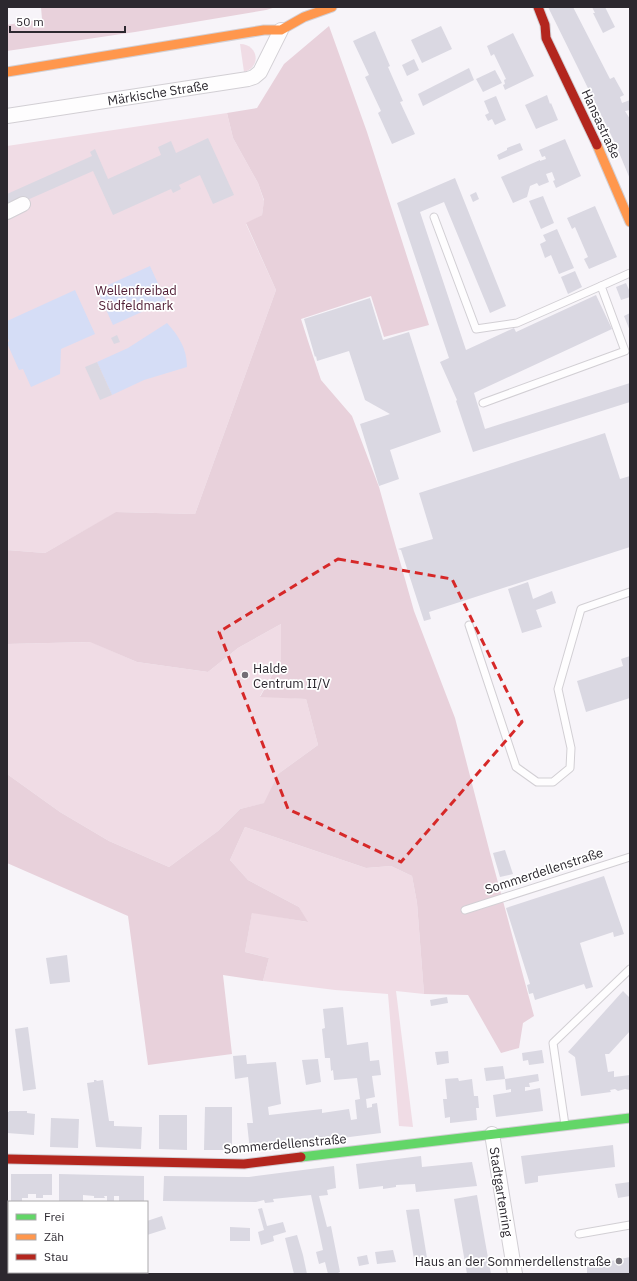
<svg xmlns="http://www.w3.org/2000/svg" width="637" height="1281" viewBox="0 0 637 1281" font-family="'IBM Plex Sans',sans-serif">
<rect width="100%" height="100%" fill="#f7f4f9"/>
<g fill="#f0dce5">
<path d="M240 44C258 44 262 67 244 72Z"/>
<path d="M227 113 233 138 258 183 264 201 262 215 246 224 276 290 195 514 117 512 45 553 7 550V146Z"/>
<path d="M281 624V659L260 696 306 699 318 745 278 774 265 803 240 809 218 831 169 867 109 841 60 812 7 774V644L91 642 137 662 208 672 238 648Z"/>
<path d="M245 827 366 868 391 866 412 876 417 903 424 994 396 991 413 1127 399 1126 388 994 335 990 263 981 269 958 245 952 252 912 307 922 299 907 248 880 230 860Z"/>
</g>
<g fill="#e8d1db">
<path d="M41 7H276L266 10 135 32 7 51V25L42 19Z"/>
<path d="M329 26 367 132 429 325 384 337 371 296 301 319 308 341 321 380 352 416 379 487 414 611 455 718 490 853 534 1016 523 1023 519 1048 501 1053 468 995 424 994 417 903 412 876 391 866 366 868 245 827 230 860 248 880 299 907 308 922 252 913 245 952 269 958 263 981 223 975 232 1054 148 1065 128 916 7 863V774L60 812 109 841 169 867 218 831 240 809 264 803 278 774 318 745 306 699 260 697 281 659V624L238 648 208 672 137 662 90 642 7 644V550L45 553 116 512 195 514 276 290 246 223 262 215 264 200 258 183 233 138 227 113 257 108 284 64Z"/>
</g>
<g fill="#d5ddf6">
<path d="M150 266 166 301 113 325 97 290Z"/>
<path d="M75 290 95 334 61 349 60 374 31 387 23 369 19 370 7 343 9 341 7 336V321Z"/>
<path d="M167 323C179 336 187 349 187 367L144 380 112 395 97 362 128 348Z"/>
</g>
<g fill="#dad8e2">
<path d="M548 7H573L610 79 614 77 624 95 620 97 622 103 630 100V110L625 111 630 119V179L615 143Z"/>
<path d="M592 7H605L615 27 603 33 593 13H595Z"/>
<path d="M441 26 452 49 422 63 411 40Z"/>
<path d="M375 31 390 66 388 67 403 101 400 102 415 134 392 144 378 113 381 111 365 77 369 75 353 41Z"/>
<path d="M513 33 534 76 505 90 503 85 505 84 504 80 506 79 494 54 491 56 487 46Z"/>
<path d="M414 59 419 70 407 76 402 65Z"/>
<path d="M469 68 474 80 423 106 418 94Z"/>
<path d="M495 70 502 83 483 92 476 79Z"/>
<path d="M547 95 550 104 551 103 558 120 536 129 525 105Z"/>
<path d="M496 96 506 120 495 125 492 119 488 121 485 115 489 113 484 101Z"/>
<path d="M208 138 234 195 213 204 200 175 179 185 181 189 173 193 171 189 113 215 93 171 9 208 7 203V194L92 156 90 152 95 149 108 179 161 155 158 147 171 141 176 153Z"/>
<path d="M565 139 581 176 556 188 553 181 555 180 552 172 546 174 549 182 539 186 537 183 530 186 527 197 513 203 501 177 540 160V161L546 159 545 156 542 157 539 150Z"/>
<path d="M520 143 523 150 499 160 497 155 507 150V148Z"/>
<path d="M455 178 506 306 490 313 444 202 420 212 466 350 514 328 516 332 596 295 612 329 474 393 485 429 630 383V402L473 452 456 401 457 400 440 362 449 358 397 203Z"/>
<path d="M476 192 479 199 473 202 470 195Z"/>
<path d="M543 196 554 223 541 229 529 201Z"/>
<path d="M595 206 617 257 589 269 584 259 588 257 575 227 572 229 567 218Z"/>
<path d="M557 229 574 268 559 274 551 255 545 258 540 244 546 241 543 235Z"/>
<path d="M575 271 582 287 568 294 561 277Z"/>
<path d="M626 283 630 292V297L621 300 616 287Z"/>
<path d="M370 298 383 340 409 332 441 432 390 450 399 479 379 486 360 424 390 414 365 400 349 351 317 361 316 356 315 357 304 319Z"/>
<path d="M630 313V331L624 316Z"/>
<path d="M117 335 120 342 114 344 111 338Z"/>
<path d="M97 362 112 395 100 400 85 367Z"/>
<path d="M605 433 620 479 630 476V532H629L630 547 429 612 431 619 424 621 401 550 398 549 433 539 419 493Z"/>
<path d="M528 582 533 599 552 591 556 603 536 610 542 627 522 633 508 589Z"/>
<path d="M630 656V698L586 712 577 681 623 666 621 659Z"/>
<path d="M505 850 513 874 500 877 493 853Z"/>
<path d="M604 876 624 934 614 937 613 932 580 943 593 987 586 989 584 984 535 1000 533 993 529 994 527 985 530 984 506 908Z"/>
<path d="M67 955 70 982 50 984 46 958Z"/>
<path d="M623 991 630 998V1031L609 1054H605L608 1072 614 1071V1077L630 1075V1090L625 1089 618 1091 615 1089 610 1090 611 1092 581 1096 575 1057 568 1052Z"/>
<path d="M447 997 448 1003 431 1006 430 1000Z"/>
<path d="M343 1007 347 1045 368 1042 370 1061 379 1060 381 1075 372 1076 375 1097 366 1099 367 1108 372 1107V1104L377 1103 381 1133 326 1140 325 1137 272 1143 273 1149 250 1151 247 1123H253L248 1077 235 1079 233 1056 246 1055 247 1064 276 1062 281 1104 268 1107 269 1115 322 1109V1113L349 1109 351 1120 357 1119 355 1100 360 1099 357 1078 334 1080 333 1070 331 1071 330 1058H325L322 1029 325 1028 323 1009Z"/>
<path d="M28 1027 36 1089 23 1091 15 1029Z"/>
<path d="M542 1050 544 1063 529 1065 528 1060 523 1061 522 1053Z"/>
<path d="M448 1051 449 1063 437 1065 435 1052Z"/>
<path d="M318 1059 321 1082 306 1085 302 1060Z"/>
<path d="M503 1066 505 1079 486 1081 484 1068Z"/>
<path d="M538 1074 539 1081 529 1083 530 1087H525V1091L540 1088 543 1111 496 1117 493 1095 511 1092V1089L506 1090 505 1079Z"/>
<path d="M458 1078 459 1081 472 1079 474 1096H478L479 1108H476L477 1120 450 1123V1117L445 1118 443 1099H447L445 1079Z"/>
<path d="M94 1080H96L97 1081 103 1080 109 1121H114V1126L142 1127 141 1149 96 1147 87 1083 94 1082Z"/>
<path d="M205 1107H232V1150H204Z"/>
<path d="M9 1111H27V1113L35 1114 34 1135 7 1133V1112H9Z"/>
<path d="M159 1115H187V1150L159 1149Z"/>
<path d="M51 1118 79 1119 78 1148 50 1147Z"/>
<path d="M613 1145 615 1167 538 1176V1182L525 1184 521 1156Z"/>
<path d="M421 1156 422 1167 472 1162 477 1186 416 1192 415 1184 396 1185V1187L383 1189V1186L359 1189 356 1164Z"/>
<path d="M334 1166 336 1188 327 1190 328 1195 319 1196 327 1227 331 1226 340 1272 336 1274H328L325 1262 319 1264 316 1252 323 1250 311 1195 273 1199 274 1202 265 1203 264 1200 256 1202 163 1201 164 1176 249 1177Z"/>
<path d="M11 1174H52V1195H43V1198H36V1194H28V1198H22V1202H11Z"/>
<path d="M59 1174 144 1176V1202H119V1196H114V1202H107V1196H104L105 1198H94V1196L83 1195V1202H59Z"/>
<path d="M630 1182V1196L618 1198 615 1184Z"/>
<path d="M477 1195 485 1241 491 1274H467L454 1199Z"/>
<path d="M262 1208 267 1226 283 1222 286 1232 273 1236 274 1241 261 1245 258 1232 264 1230 258 1209Z"/>
<path d="M419 1209 427 1258 414 1259 406 1210Z"/>
<path d="M162 1216 166 1229 147 1235V1221Z"/>
<path d="M230 1227 250 1228V1241H230Z"/>
<path d="M297 1235 303 1255 307 1274H294L285 1238Z"/>
<path d="M393 1250 396 1262 377 1264 375 1252Z"/>
<path d="M367 1255 369 1264 359 1266 357 1257Z"/>
<path d="M630 1257V1274H587V1266Z"/>
</g>
<g fill="none" stroke-linecap="round" stroke-linejoin="round">
<defs>
<g id="lane">
<path d="M434 217 476 329 517 323 601 286"/>
<path d="M483 403 625 351 601 286 630 273"/>
<path d="M469 625 516 767 537 782H553L570 768 571 748 558 689 581 609 630 592"/>
<path d="M465 910 630 857"/>
<path d="M565 1125 553 1043 630 969"/>
<path d="M579 1234 630 1225"/>
</g>
<g id="street">
<path d="M7 116 248 79 254 77 260 72 281 30"/>
<path d="M7 212 23 204"/>
<path d="M492 1134 515 1274"/>
</g>
<path id="fast" d="M301 1157 630 1118"/>
<g id="slow">
<path d="M7 72 264 30H281L304 17 332 7"/>
<path d="M597 145 630 222"/>
</g>
<g id="jam">
<path d="M538 7 545 25 546 38 597 145"/>
<path d="M7 1159 244 1164 301 1157"/>
</g>
</defs>
<use href="#lane" stroke="#d2cfd4" stroke-width="9"/>
<use href="#street" stroke="#d2cfd4" stroke-width="16"/>
<use href="#fast" stroke="#d2cfd4" stroke-width="11"/>
<use href="#slow" stroke="#d2cfd4" stroke-width="11"/>
<use href="#jam" stroke="#d2cfd4" stroke-width="11"/>
<use href="#lane" stroke="#fefdfe" stroke-width="7"/>
<use href="#street" stroke="#fefdfe" stroke-width="14"/>
<use href="#fast" stroke="#63d668" stroke-width="9"/>
<use href="#slow" stroke="#ff974d" stroke-width="9"/>
<use href="#jam" stroke="#b3261e" stroke-width="9"/>
</g>
<path fill="none" stroke="#d62828" stroke-width="3" stroke-dasharray="8 5" stroke-linejoin="round" d="M338 559 452 579 522 722 401 862 288 809 219 632Z"/>
<g fill="#736f76" stroke="#fff" stroke-width="1.5">
<circle cx="245" cy="675" r="4"/>
<circle cx="619" cy="1261" r="4"/>
</g>
<g text-anchor="middle" dominant-baseline="central" stroke-width="3.5" stroke-linejoin="round" paint-order="stroke">
<g font-size="13" fill="#2c282f" stroke="#fff">
<text transform="translate(158 93) rotate(-9)">Märkische Straße</text>
<text transform="translate(601 124) rotate(65)">Hansastraße</text>
<text transform="translate(544 871) rotate(-18)">Sommerdellenstraße</text>
<text transform="translate(285 1144) rotate(-5)">Sommerdellenstraße</text>
<text transform="translate(501 1192) rotate(81)">Stadtgartenring</text>
</g>
<g font-size="13" fill="#522037" stroke="#fff">
<text x="136" y="290">Wellenfreibad<tspan x="136" dy="15">Südfeldmark</tspan></text>
</g>
<g font-size="13" fill="#2c282f" stroke="#fff" text-anchor="start">
<text x="253" y="668">Halde<tspan x="253" dy="15">Centrum II/V</tspan></text>
<text x="611" y="1261" text-anchor="end">Haus an der Sommerdellenstraße</text>
</g>
</g>
<rect width="637" height="1281" fill="none" stroke="#2c282f" stroke-width="16"/>
<rect x="8" y="1201" width="140" height="72" fill="#ffffff" stroke="#aba9ac"/>
<rect x="16" y="1214" width="20" height="6" fill="#63d668" stroke="#aba9ac"/>
<text x="44" y="1221" font-size="12" fill="#2c282f">Frei</text>
<rect x="16" y="1234" width="20" height="6" fill="#ff974d" stroke="#aba9ac"/>
<text x="44" y="1241" font-size="12" fill="#2c282f">Zäh</text>
<rect x="16" y="1254" width="20" height="6" fill="#b3261e" stroke="#aba9ac"/>
<text x="44" y="1261" font-size="12" fill="#2c282f">Stau</text>
<path d="M10 26v6h115v-6" fill="none" stroke="#2c282f" stroke-width="2"/>
<text x="16" y="26" font-size="12" fill="#2c282f" stroke="#ffffff" stroke-width="3" paint-order="stroke">50 m</text>
</svg>
